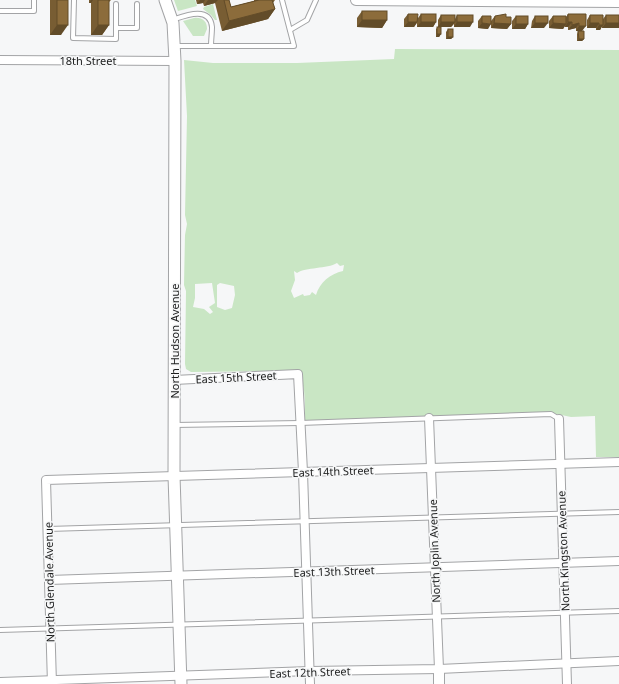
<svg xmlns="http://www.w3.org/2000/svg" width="619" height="684" viewBox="0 0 619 684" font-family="'Noto Sans',sans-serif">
<rect width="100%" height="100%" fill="#f6f7f8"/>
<g fill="#c9e6c4" fill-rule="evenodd">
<path d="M174 0H195L197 6 178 11Z"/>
<path d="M213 4 217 20H215L211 15 203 9 204 7Z"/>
<path d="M194 18C202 17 207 21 207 29L204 36H193L183 21Z"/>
<path d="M395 49 619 50V457H596L595 416 571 417 547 412 305 421C304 405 308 381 294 371L191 372 186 369 185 364 186 291 184 285 185 235 187 224 185 215 187 116 184 60 213 63H297L394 59ZM337 263 340 266 344 265 343 271C330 274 320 282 316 295L312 292 310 295 304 296 303 294 294 298 291 291 295 280 294 271 297 273C306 267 327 269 337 263ZM212 283 215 303 209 307 213 312 210 314 204 309 193 307 195 298V284ZM220 283 234 286 235 295 232 308 225 310 217 307V285Z"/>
</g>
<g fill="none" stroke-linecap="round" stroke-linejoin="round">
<defs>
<g id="service">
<path d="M74 0 73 38 116 39V28H137V4"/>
<path d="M0 11H34V0"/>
<path d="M172 20C184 16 210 5 212 27 212 33 211 40 211 46"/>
<path d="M116 28V4"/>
<path d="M290 30 307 20 316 0"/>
<path d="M175 46H294L282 0"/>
<path d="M174 425 300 423 551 414 559 419"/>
<path d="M48 529 619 512"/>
<path d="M0 630 619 611"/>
</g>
<g id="minor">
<path d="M0 60 175 61"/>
<path d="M174 380 298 374 303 472 310 684"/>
<path d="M429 418 439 669"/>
<path d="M559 419 567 684"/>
<path d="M49 580 619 561"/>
<path d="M0 682 310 671 439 669 619 661"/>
<path d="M52 684 46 480 619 462"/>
</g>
<g id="tertiary">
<path d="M356 0 619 2"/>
<path d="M439 669V684"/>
</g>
<path id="secondary" d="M165 0 173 23 175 61 174 476 181 684"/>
</defs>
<use href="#service" stroke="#a3a4a6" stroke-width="6"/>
<use href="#minor" stroke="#a3a4a6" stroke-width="10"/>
<use href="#tertiary" stroke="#a3a4a6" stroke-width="12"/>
<use href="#secondary" stroke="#a3a4a6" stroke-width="13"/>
<use href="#service" stroke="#fff" stroke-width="4"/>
<use href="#minor" stroke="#fff" stroke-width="8"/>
<use href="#tertiary" stroke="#fff" stroke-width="10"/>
<use href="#secondary" stroke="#fff" stroke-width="11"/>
</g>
<g fill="#785d33">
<path d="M50 0H68L61 35H50Z"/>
<path d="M89 0H111L109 2V25L102 35H91V3H89Z"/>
<path d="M196 0H229L231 7 254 1V0H275L273 3 275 9 268 19 222 31 215 3 204 6 203 3 197 4Z"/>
<path d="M362 11 387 20 382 28 357 27V18Z"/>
<path d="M408 14 418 18 421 14 436 22 433 27H417V23L414 27H404V19Z"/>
<path d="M568 14H586L582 31 584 39 582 41H577V34L578 31H576V28L568 30V27H565V26L563 29 549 28V21L553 16 566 17Z"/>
<path d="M441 15 455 19 457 15 470 27H454V24L451 27H441V34L439 37H436V29L438 27V20Z"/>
<path d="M590 15 603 19 606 15 619 28H602V26L600 30H596V28H587V20Z"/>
<path d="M482 16 488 29 478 28V21Z"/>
<path d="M495 16 506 17 511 24 507 29 491 28V21Z"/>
<path d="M516 16 528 24 525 29H512V21Z"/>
<path d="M535 16 544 28H531L532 21Z"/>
<path d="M448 29 453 37 451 39H446V32Z"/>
</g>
<g fill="#624c29">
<path d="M91 0H93L91 3H89Z"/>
<path d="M200 0H205L203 3 197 4Z"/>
<path d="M208 0H218L215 3 204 6Z"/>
<path d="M275 9 268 19 222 31 229 21Z"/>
<path d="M362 20H387L382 28 357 27Z"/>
<path d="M408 22H417L414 27H404Z"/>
<path d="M421 22H436L433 27H417Z"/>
<path d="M441 22H455L451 27H438Z"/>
<path d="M457 22H473L470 27H454Z"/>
<path d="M568 22H572L568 27H565Z"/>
<path d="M482 23 491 24 488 29 478 28Z"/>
<path d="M494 23 511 24 507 29 491 28Z"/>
<path d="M535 23H548L544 28H531Z"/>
<path d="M553 23 566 24 563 29 549 28Z"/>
<path d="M579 23 576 28 568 30 572 25Z"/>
<path d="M590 23H599L596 28H587Z"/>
<path d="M606 23H619V28H602Z"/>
<path d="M516 24H528L525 29H512Z"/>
<path d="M57 25H68L61 35H50Z"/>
<path d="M98 25H109L102 35H91Z"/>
<path d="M599 25H603L600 30H596Z"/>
<path d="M579 26H586L582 31H576Z"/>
<path d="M437 34H441L439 37H436Z"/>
<path d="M448 37H453L451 39H446Z"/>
<path d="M579 39H584L582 41H577Z"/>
</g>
<g fill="#8c6c3b" stroke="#624c29">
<rect x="57" y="0" width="11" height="25"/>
<rect x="98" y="0" width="11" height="25"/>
<path d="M224 0H229L231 7 259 0H272L275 9 229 21Z"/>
<rect x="362" y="11" width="25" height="9"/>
<path d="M408 14H418L417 22H408Z"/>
<rect x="421" y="14" width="15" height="8"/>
<path d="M506 14V17H511V24L494 23 495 16Z"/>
<path d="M568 14H586V26H579V23L572 25V22H568Z"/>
<rect x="441" y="15" width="14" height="7"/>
<rect x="457" y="15" width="16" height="7"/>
<path d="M590 15H603V25H599V23H590Z"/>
<rect x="606" y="15" width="13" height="8"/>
<path d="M482 16H491V24L482 23Z"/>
<rect x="516" y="16" width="12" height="8"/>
<rect x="535" y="16" width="13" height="7"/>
<path d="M553 16H566V24L553 23Z"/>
<rect x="437" y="27" width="4" height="7"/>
<rect x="448" y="29" width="5" height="8"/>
<path d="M578 31H584V39H579Z"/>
</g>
<g text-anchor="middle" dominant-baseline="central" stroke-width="3" stroke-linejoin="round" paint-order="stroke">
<g font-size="11" fill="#1b1c1c" stroke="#f6f7f8">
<text x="88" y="60">18th Street</text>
<text transform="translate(174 341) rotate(-90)">North Hudson Avenue</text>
<text transform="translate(236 377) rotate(-3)">East 15th Street</text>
<text transform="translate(333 471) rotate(-2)">East 14th Street</text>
<text transform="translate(434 551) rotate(-92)">North Joplin Avenue</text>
<text transform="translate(563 551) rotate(-92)">North Kingston Avenue</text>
<text transform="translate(334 571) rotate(-2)">East 13th Street</text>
<text transform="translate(49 582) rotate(-91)">North Glendale Avenue</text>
<text transform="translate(310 672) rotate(-2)">East 12th Street</text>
</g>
</g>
</svg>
